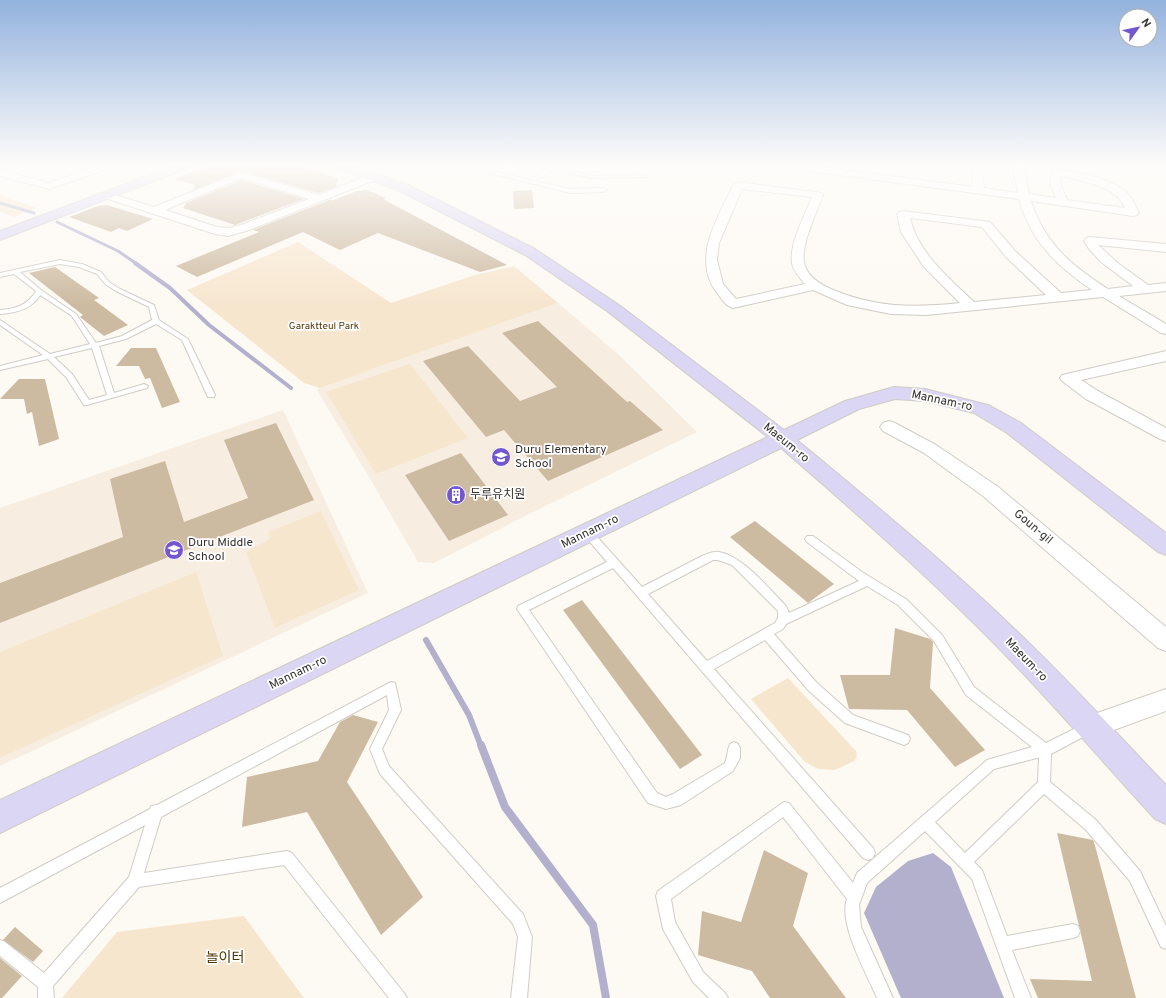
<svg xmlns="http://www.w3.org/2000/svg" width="1166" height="998" viewBox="0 0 1166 998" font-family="Overpass,'Noto Sans KR',sans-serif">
<rect width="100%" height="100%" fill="#fdf9f3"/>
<g fill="#f7eee1">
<path d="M558 303 619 355 697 432 527 515 434 563 418 562 372 482 317 390 320 388Z"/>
<path d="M283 410 368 593 0 766V508Z"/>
</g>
<g fill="#f7e6ce">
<path d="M0 195 37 208 14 217 0 212Z"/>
<path d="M298 242 391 303 475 275 514 266 558 303 320 388 304 383 187 290Z"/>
<path d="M410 364 468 438 376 474 326 392Z"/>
<path d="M321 511 359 590 275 628 246 552 270 539 268 532Z"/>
<path d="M196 572 223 656 0 758V652Z"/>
<path d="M788 678 856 751 857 756 854 761 835 770 818 769 804 761 751 699Z"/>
<path d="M244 916 304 998H62L117 932Z"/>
</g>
<path fill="#b3b0ce" d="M933 853 951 867 1004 998H901L864 913 876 887 908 861Z"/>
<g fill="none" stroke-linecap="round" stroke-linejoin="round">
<g stroke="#b3b0ce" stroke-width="3">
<path d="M0 203 34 213"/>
<path d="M57 222 118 251 137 264"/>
</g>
<path stroke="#b3b0ce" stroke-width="4" d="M135 263 170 288 209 325 291 388"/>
<path stroke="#b3b0ce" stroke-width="6" d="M426 640 469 715 481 746"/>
<path stroke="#b3b0ce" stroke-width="8" d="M481 745 505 807 593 925 606 998"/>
</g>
<g fill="#cdbba1">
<path d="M208 166H299L338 178 336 187 319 193 241 171 193 190 196 185 174 179Z"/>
<path d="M242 180 304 199 235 225 183 208 186 203Z"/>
<path d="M367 190 386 198 383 199 507 265 480 272 378 233 340 250 303 232 197 277 176 266 259 232 253 230 332 199 331 201 357 191Z"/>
<path d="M532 190 534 208 514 209 513 191Z"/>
<path d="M107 205 153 219 127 231 119 228 111 232 69 217 98 206Z"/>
<path d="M55 267 99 298 94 300 128 325 104 336 80 317 83 315 29 273Z"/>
<path d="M538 321 627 402 630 401 663 430 548 481 504 430 486 437 423 361 468 346 520 401 557 387 502 333Z"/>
<path d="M131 348H156L180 402 162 408 150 378 145 379 139 366H116Z"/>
<path d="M19 379H45L59 439 39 446 32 412 27 414 24 399H0Z"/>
<path d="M276 423 314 500 0 623V583L123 537 110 479 165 461 184 522 248 498 224 440Z"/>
<path d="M461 453 508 515 449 541 405 475Z"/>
<path d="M755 521 834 584 808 603 730 537Z"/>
<path d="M582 600 702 755 680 769 563 610Z"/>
<path d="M895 628 930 639 933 642 930 688 985 750 955 767 907 710 849 709 840 675H890Z"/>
<path d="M353 715 378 722 347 782 423 897 381 935 307 812 242 827 247 777 318 761 340 722Z"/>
<path d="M1057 833 1093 840 1094 842 1136 998H1038L1030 979 1092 981Z"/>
<path d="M764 850 808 873 793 926 846 998H770L752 971 698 955 702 911 741 922Z"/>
<path d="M15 927 43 951 33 962 3 940Z"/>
<path d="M0 958 22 976 2 998H0Z"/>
</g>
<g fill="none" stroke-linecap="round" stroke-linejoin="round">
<defs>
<g id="lane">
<path d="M464 166H471L530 180 550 167 558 166 557 168 593 176 646 175 648 176 646 177 593 178 553 170 535 181 571 189 604 188 607 190 604 192 571 193 464 167Z"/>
<path d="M60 260 82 264 101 272 109 282 120 289 154 305 159 320 188 339 215 395 214 397H208L207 395 182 340 156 324 126 339 99 346 114 393 144 384 148 386 147 388 87 405H84L66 377 48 359 0 370V366L43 355 0 325V320L50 354 90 344 72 316 40 295C32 309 16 313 0 314V310C15 309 28 305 36 291L14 274 0 277V273ZM60 264 79 267 97 274 105 284 116 291 149 307 152 320 122 336 96 343 76 314 41 290 20 272ZM92 348 107 395 89 400 72 374 54 357Z"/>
<path d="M588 529 591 530 642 587 702 556C707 554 713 551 719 552 743 556 769 589 786 606L789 613 859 581 807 542 805 539 807 536H813L862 572 906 599 942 635 974 687 1046 743 1088 722 1092 724 1094 728 1092 732 1051 754 1050 782 1096 820 1140 871 1166 926V949L1161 947 1130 881 1086 830 1044 794 974 862 982 870 1007 936 1073 924 1078 926 1080 931 1078 936 1073 938 1012 950 1031 998H1015L972 879 925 831 867 883 859 905 861 927 893 998H877C867 974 838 924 847 899L783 817 671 899 675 922 703 972 725 993 728 998H709L693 982 663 929 656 896 658 891 784 802 789 803 853 883 857 873 987 760 1032 747 966 695 934 641 898 605 867 586 786 624 783 629 774 634 817 683 853 715 908 735 910 739 908 743 904 745 845 723 809 691 765 640 714 669 873 848 875 853 873 858 868 860 863 858 613 568 529 610 657 793 666 797 673 794 725 763C728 756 727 750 730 744L734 742 738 744 740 748V758L733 771 681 805 666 809 648 803 517 609 518 606 607 562 585 536 583 533 585 530ZM713 560H718L732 565 778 611V618L775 623 707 661 648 594ZM1037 758H1039L1038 782 965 853 935 822 994 769Z"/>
<path d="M391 682 395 683 401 710 382 749 389 766 523 914 532 937 527 998H511L518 937 513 924 380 774 370 749 389 710 387 695 161 817 144 873 287 851 292 853 404 993 407 998H389L284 865 139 887 53 986 54 998H38V987L0 956V940L5 942 44 973 129 877 145 825 0 903V888L150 809 151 806 157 805Z"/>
</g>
<g id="street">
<path d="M98 166H112L111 168 49 189 0 176V170L49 183Z"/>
<path d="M789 166H814L973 187 972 166H982L984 188 1018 193 1013 167 1014 166H1024L1029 194 1056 198 1050 183 1052 172 1057 169C1079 174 1111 177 1128 194 1133 199 1136 207 1139 213L1137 215 1133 216 1031 201C1044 243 1072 266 1108 289L1133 286 1101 262 1089 249 1084 241 1086 238 1090 237 1166 244V252L1098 245 1119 264 1148 285 1166 283V291L1119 296 1166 324V334L1161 333 1103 297 926 315 891 314 847 305 813 290 733 308C726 306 722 300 718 294 690 260 718 218 733 185L738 182 822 193 823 195C817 213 801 243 804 262 806 276 820 284 831 289 875 308 913 308 960 303L924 267 901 232 897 214 899 212 903 211 990 222 1015 251 1061 293 1092 290C1057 266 1031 242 1019 199L794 169ZM1061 176C1084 182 1115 185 1125 208L1067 200 1060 183ZM742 189 812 197C805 214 789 245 792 263 793 271 800 278 805 284L736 299 723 284 717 260 719 243ZM910 218 982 227 1006 257 1046 295 974 302C949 278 918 253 910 218Z"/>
<path d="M241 172 319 195 369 175H377L378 177 377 179 249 230 228 236 215 234 102 197 101 195 106 192 154 207ZM242 178 309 199 241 225 228 228 217 227 165 210Z"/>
<path d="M1166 351V361L1081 380 1098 391 1166 428V441L1160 439 1086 399 1062 381 1060 378 1062 375Z"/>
<path d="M889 421 895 423 936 445 997 486 1166 627V651L1158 648 983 496 924 453 883 431 880 427 883 423Z"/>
<path d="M1166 689V711L1089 739 1080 735 1076 727 1080 719Z"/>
</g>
<g id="secondary">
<path d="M174 166H190L188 168 0 240V231Z"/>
<path d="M336 166H352L408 185 535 249 619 305 784 430 845 401 894 387 925 389 988 405 1021 423 1166 533V555L1158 552 1007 433 974 413 925 401 895 399 859 409 797 440C878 507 959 574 1034 648 1079 692 1122 739 1166 785V824L1155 819C1108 768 1062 714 1014 664 941 588 861 517 781 448L0 833V800L768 437 607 311 525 255 400 191 338 168Z"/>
</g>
</defs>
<use href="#lane" stroke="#d0ccc6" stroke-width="2"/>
<use href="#street" stroke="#d0ccc6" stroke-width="2"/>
<use href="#secondary" stroke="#d0ccc6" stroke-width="2"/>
<use href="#lane" fill="#fff" fill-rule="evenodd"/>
<use href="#street" fill="#fff" fill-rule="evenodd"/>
<use href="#secondary" fill="#dbd6f4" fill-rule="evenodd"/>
</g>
<linearGradient id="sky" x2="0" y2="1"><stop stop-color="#93b2de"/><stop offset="0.54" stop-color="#fefcfa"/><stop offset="1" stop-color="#fefcfa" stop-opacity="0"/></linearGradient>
<rect width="1166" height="305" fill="url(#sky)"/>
<defs>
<symbol id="school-disc" viewBox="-11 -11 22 22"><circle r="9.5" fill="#7257d1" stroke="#fff"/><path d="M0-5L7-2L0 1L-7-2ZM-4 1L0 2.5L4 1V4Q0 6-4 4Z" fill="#fff"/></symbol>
<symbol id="building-disc" viewBox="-11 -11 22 22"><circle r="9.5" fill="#7257d1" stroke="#fff"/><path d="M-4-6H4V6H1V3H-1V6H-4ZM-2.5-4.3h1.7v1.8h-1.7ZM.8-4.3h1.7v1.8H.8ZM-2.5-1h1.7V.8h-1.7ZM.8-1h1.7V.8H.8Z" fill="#fff"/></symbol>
</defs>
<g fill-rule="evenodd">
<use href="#school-disc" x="490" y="446" width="22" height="22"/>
<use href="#building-disc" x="445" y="484" width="22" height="22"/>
<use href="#school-disc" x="163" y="539" width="22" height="22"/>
</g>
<g text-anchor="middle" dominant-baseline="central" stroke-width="3.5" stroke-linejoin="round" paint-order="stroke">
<g font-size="10" fill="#503604" stroke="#fff">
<text x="324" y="326">Garaktteul Park</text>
</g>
<g font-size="12" fill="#34322f" stroke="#fff">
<text transform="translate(942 401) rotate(12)">Mannam-ro</text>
<text transform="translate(786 443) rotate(39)">Maeum-ro</text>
<text transform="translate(1033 527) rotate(40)">Goun-gil</text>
<text transform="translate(590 532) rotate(-26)">Mannam-ro</text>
<text transform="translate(1026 660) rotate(46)">Maeum-ro</text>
<text transform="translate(298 673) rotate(-26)">Mannam-ro</text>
</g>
<g font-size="12" fill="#34322f" stroke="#fff" text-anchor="start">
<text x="515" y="450">Duru Elementary<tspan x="515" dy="14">School</tspan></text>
<text x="470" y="495">두루유치원</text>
<text x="188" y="543">Duru Middle<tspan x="188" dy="14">School</tspan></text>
</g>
<g font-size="14" fill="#503604" stroke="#fff">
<text x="225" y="958">놀이터</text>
</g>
</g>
<g transform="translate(1138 28) rotate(57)"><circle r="19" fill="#ffffff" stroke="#aeadac"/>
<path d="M0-3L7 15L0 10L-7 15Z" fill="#7257d1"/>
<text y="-6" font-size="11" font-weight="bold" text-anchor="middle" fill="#34322f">N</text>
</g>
</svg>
